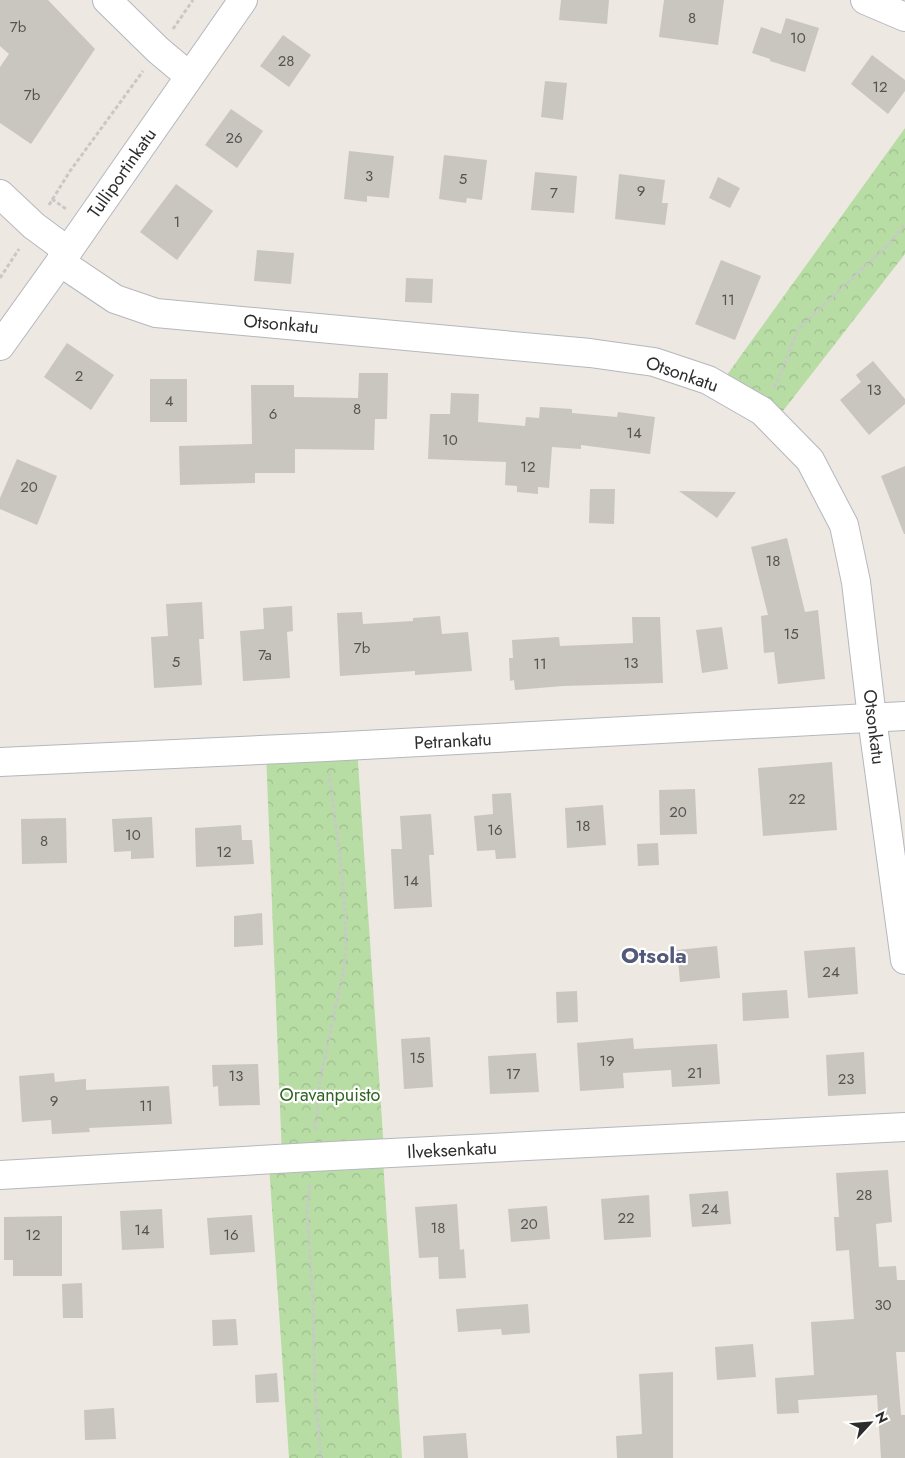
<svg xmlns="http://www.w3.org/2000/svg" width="905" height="1458" viewBox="0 0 905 1458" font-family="Jost,sans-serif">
<defs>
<pattern id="forest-crowns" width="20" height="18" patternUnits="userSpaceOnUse" patternTransform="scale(1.25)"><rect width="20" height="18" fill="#b8dda4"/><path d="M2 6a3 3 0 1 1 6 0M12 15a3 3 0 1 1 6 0" fill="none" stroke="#9ebe8e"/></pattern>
</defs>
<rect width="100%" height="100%" fill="#ede8e1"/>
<g fill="url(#forest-crowns)">
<path d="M905 128V254L779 416 724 379Z"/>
<path d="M357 747 384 1151 282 1158 266 752Z"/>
<path d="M383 1159 402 1458H289L269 1165Z"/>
</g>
<g fill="#c9c6bf">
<path d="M0 0H48L95 49 31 144 0 123V67L9 54 0 46Z"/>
<path d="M561 0H609L607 24 559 20Z"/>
<path d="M664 0H724L718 45 659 37Z"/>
<path d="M786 18 819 28 805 72 770 61V59L752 53 761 27 781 34Z"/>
<path d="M283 35 311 55 289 87 260 66Z"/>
<path d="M872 55 905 80V91L888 114 851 84Z"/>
<path d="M545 81 567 83 563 120 541 117Z"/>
<path d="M231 109 263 131 237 168 205 145Z"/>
<path d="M349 151 394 156 389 198 367 196V202L344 199Z"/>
<path d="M444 155 487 160 482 200 467 198 466 203 439 199Z"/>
<path d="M535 172 577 176 574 213 531 210Z"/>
<path d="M619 174 665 180 662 203H668L665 225 615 219Z"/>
<path d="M718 177 740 188 730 208 709 198Z"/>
<path d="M176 184 213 211 177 260 140 232Z"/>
<path d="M257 250 294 253 291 284 254 281Z"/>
<path d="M721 260 761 276 735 340 695 324Z"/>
<path d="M406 278 433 279 432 303 405 302Z"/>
<path d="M67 343 114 375 91 410 44 377Z"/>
<path d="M873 361 905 399V404L869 435 840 400 861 382 856 375Z"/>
<path d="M359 373H388L387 419H375L374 450 295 449V473H255V483L180 485 179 446 252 444 251 385H294V397L358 398Z"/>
<rect x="150" y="379" width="37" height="43"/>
<path d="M451 393 479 394 478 422 525 426 526 417 539 418 540 407 572 409V413L617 417 618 412 655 417 650 454 581 445V449L552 447 549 488 538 487V494L517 492V486L505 485 506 462 428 459 430 414H450Z"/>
<path d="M17 459 57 476 37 525 0 509V498Z"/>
<path d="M905 466V534H904L881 476Z"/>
<path d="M590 489H615L614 524 589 523Z"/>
<path d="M679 491 736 492 717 518Z"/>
<path d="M787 538 805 612 818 610 825 679 778 684 774 652 764 653 761 616 768 615 751 547Z"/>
<path d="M202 602 204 639H199L202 685 154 688 151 637 168 636 166 604Z"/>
<path d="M292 606 293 631 287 632 290 678 243 681 240 631 264 629 263 608Z"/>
<path d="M362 612 363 624 413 621V618L440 616 442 634 468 632 472 671 415 675V671L340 676 337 613Z"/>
<path d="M632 617H660L663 683 563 686 515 690 514 680 510 681 509 658H513L512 640 559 637 560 646 633 643Z"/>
<path d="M722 627 728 669 702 673 696 630Z"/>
<path d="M832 762 837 830 763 836 758 768Z"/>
<path d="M695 789 697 834 660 835 659 790Z"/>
<path d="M511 793 516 858 496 859 495 850 477 851 474 816 493 814 492 794Z"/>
<path d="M603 805 606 845 567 848 565 808Z"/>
<path d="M431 814 434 855H429L432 907 394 909 391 849H402L400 816Z"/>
<path d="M152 817 154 858 131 859V851L114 852 112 819Z"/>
<path d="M66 818 67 863 22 864 21 819Z"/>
<path d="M241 825 242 840H252L254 864 196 867 195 828Z"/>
<path d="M658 843 659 865 638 866 637 844Z"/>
<path d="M262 913 263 945 234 947V916Z"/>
<path d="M717 946 720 978 680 982 677 950Z"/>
<path d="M855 947 858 994 808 998 804 951Z"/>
<path d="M787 990 789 1018 743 1021 742 993Z"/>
<path d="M577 991 578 1022 557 1023 556 992Z"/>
<path d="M430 1037 433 1087 404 1089 401 1039Z"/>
<path d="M633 1038 634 1049 717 1044 720 1084 672 1087 671 1070 623 1073 624 1088 580 1091 577 1043Z"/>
<path d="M864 1052 866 1094 828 1096 826 1055Z"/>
<path d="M536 1053 539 1092 490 1094 488 1056Z"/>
<path d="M258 1064 260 1105 219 1106 218 1086 213 1087 212 1065Z"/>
<path d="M54 1073 55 1082 86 1079V1090L169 1086 172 1124 89 1128 90 1132 52 1134 51 1120 22 1122 19 1076Z"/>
<path d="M888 1170 892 1222 876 1224 879 1267 896 1266 897 1280H905V1352H896L901 1415H905V1458H881L877 1395 798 1400 799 1413 777 1414 775 1378 814 1375 811 1322 854 1319 849 1250 836 1251 834 1217H839L836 1173Z"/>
<path d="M728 1191 731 1224 692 1227 689 1194Z"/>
<path d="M649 1195 651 1237 604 1240 601 1199Z"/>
<path d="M457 1204 460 1250 464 1249 466 1278 439 1279 438 1257 419 1258 415 1207Z"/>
<path d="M547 1206 550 1239 511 1242 508 1209Z"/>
<path d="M162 1209 164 1248 122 1250 120 1211Z"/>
<path d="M252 1215 255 1252 210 1255 207 1218Z"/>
<path d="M62 1216V1276H13V1260H4V1217Z"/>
<path d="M82 1283 83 1318H63L62 1284Z"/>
<path d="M528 1304 530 1333 502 1335 501 1329 458 1332 456 1309Z"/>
<path d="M236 1319 238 1345 213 1346 212 1320Z"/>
<path d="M753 1344 756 1377 717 1380 715 1347Z"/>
<path d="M673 1372V1458H617L616 1436 642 1434 639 1374Z"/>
<path d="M277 1373 279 1402 256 1403 255 1375Z"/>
<path d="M114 1408 116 1439 85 1440 84 1410Z"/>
<path d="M466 1433 468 1458H424L423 1436Z"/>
</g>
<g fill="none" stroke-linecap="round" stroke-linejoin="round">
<defs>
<g id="minor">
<path d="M107 0 158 50 189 76"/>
<path d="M865 0 905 17"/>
<path d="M0 194 34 226 68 251"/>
<path d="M60 262 115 299 156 313 590 353 654 362 708 380 762 411 810 460 844 525 856 582 872 718 905 960"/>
<path d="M0 346 68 251 243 0"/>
<path d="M0 762 326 747 905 716"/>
<path d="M0 1175 312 1157 905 1127"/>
</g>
</defs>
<use href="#minor" stroke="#b5b7bf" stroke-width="30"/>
<g stroke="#c8c8c8" stroke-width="3" stroke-dasharray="4 2.5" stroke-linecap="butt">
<path d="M173 29 193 0"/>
<path d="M52 199 66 209"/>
<path d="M49 205 70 171 143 71"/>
<path d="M0 278 19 249"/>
<path d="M774 388 786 361 798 329 889 244 905 224"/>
<path d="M315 1130 320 1081 343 973 346 949 345 910 340 856 329 773"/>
<path d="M310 1184 307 1211 313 1298 315 1392 321 1458"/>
</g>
<use href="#minor" stroke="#fff" stroke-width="28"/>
</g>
<g text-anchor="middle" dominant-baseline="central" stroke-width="4.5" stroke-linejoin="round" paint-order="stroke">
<g font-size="15" fill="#545352">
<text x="692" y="18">8</text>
<text x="18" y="27">7b</text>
<text x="798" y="38">10</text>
<text x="286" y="61">28</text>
<text x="880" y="87">12</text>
<text x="32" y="95">7b</text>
<text x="234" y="138">26</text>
<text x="369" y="176">3</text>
<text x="463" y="179">5</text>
<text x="641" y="191">9</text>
<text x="554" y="193">7</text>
<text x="177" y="222">1</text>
<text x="728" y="300">11</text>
<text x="79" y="376">2</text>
<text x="874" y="390">13</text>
<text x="169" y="401">4</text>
<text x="357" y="409">8</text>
<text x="273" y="414">6</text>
<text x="634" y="433">14</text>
<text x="450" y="440">10</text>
<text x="528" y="467">12</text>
<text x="29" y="487">20</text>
<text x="773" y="561">18</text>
<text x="791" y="634">15</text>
<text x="362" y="648">7b</text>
<text x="265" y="655">7a</text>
<text x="176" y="662">5</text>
<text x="631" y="663">13</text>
<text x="540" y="664">11</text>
<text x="797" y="799">22</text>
<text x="678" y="812">20</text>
<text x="583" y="826">18</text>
<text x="495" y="830">16</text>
<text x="133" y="835">10</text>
<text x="44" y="841">8</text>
<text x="224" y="852">12</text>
<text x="411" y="881">14</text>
<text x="831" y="972">24</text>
<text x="417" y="1058">15</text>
<text x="607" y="1061">19</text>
<text x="695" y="1073">21</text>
<text x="513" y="1074">17</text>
<text x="236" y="1076">13</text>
<text x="846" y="1079">23</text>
<text x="54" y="1101">9</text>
<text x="146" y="1106">11</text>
<text x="864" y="1195">28</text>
<text x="710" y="1209">24</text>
<text x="626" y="1218">22</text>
<text x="529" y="1224">20</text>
<text x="438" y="1228">18</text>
<text x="142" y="1230">14</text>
<text x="33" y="1235">12</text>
<text x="231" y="1235">16</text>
<text x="883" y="1305">30</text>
</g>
<g font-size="18" fill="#2d2d2d" stroke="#fff">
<text transform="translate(122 173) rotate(-55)">Tulliportinkatu</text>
<text transform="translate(281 324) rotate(5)">Otsonkatu</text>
<text transform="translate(682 374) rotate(19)">Otsonkatu</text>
<text transform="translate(874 727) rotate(83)">Otsonkatu</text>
<text transform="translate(453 741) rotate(-3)">Petrankatu</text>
<text transform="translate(452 1150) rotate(-3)">Ilveksenkatu</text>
</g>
<g font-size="18" fill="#316424" stroke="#fff">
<text x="330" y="1095">Oravanpuisto</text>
</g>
<g font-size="22" font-weight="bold" fill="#525979" stroke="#fff">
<text x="654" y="955">Otsola</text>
</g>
</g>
<g transform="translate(870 1423) rotate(64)" stroke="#ffffff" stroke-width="4" paint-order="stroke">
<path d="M0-4L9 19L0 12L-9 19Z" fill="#2d2d2d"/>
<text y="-8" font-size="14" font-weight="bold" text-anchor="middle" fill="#2d2d2d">N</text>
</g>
</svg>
